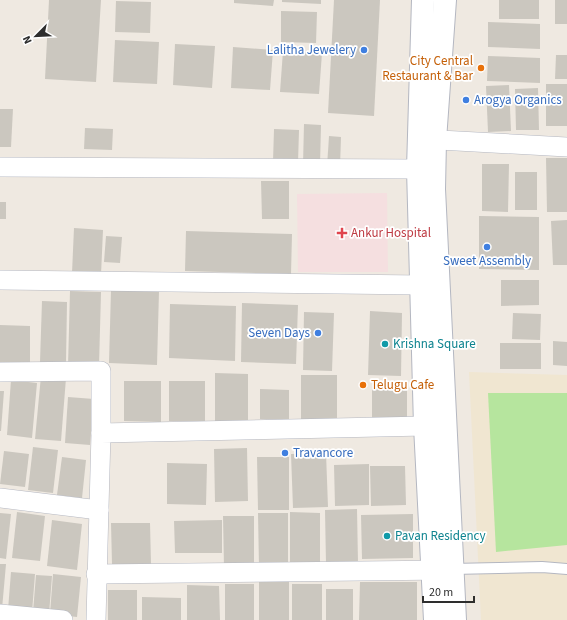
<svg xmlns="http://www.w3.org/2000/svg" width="567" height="620" viewBox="0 0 567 620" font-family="'Source Sans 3',sans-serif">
<rect width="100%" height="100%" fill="#efe9e1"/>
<path fill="#f0e6d1" d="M469 372 567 375V620H481Z"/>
<path fill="#f5dfe0" d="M387 193 388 272H298L297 194Z"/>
<path fill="#b6e59e" d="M488 393H567V545L496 552Z"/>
<g fill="#cbc7bf">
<path d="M49 0H101L96 82 45 79Z"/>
<path d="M234 0H274L273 6 234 3Z"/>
<path d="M282 0H321V4L282 2Z"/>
<path d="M334 0H380L374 116 328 113Z"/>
<rect x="499" y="0" width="40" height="19"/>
<rect x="555" y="0" width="12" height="24"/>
<path d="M116 1 151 2 150 33 115 32Z"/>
<path d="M281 11 317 12 316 43 281 42Z"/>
<path d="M488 22 540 24V49L488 47Z"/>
<path d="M115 40 159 42 157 84 113 82Z"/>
<path d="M175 44 215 46 212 88 173 85Z"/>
<path d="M233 47 273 50 270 90 231 88Z"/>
<path d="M283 51 322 53 319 94 280 92Z"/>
<path d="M556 55H567V79H555Z"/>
<path d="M488 56 540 58V83L487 81Z"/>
<rect x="546" y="84" width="21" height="42"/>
<path d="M509 85 511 131 488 132 486 86Z"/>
<path d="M538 88 539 130H516L515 89Z"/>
<path d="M0 109H13L11 147H0Z"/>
<path d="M304 124 321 125 320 165H303Z"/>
<path d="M85 128 113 129 112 150 84 149Z"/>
<path d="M274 129 299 130 298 163 273 162Z"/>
<path d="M329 136 341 137 340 167H327Z"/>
<path d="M546 158H567V212H547Z"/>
<path d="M482 164H509L508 212 482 211Z"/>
<rect x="515" y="172" width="22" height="38"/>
<path d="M261 181H289V219H262Z"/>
<rect x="0" y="202" width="6" height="17"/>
<path d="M479 216 539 217V270L479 269Z"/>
<path d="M567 220V265H553L551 221Z"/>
<path d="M74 228 103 230 101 275 72 273Z"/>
<path d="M186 231 292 234 291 274 185 271Z"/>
<path d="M106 236 122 237 120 263 104 262Z"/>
<path d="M501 280H539V305L501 306Z"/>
<path d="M111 290 159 291 157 365 109 363Z"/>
<path d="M70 291 101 292 99 366H68Z"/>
<path d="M42 301 67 302 66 363 40 362Z"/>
<path d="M242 303 298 305 296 364 241 362Z"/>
<path d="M170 304 236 306 235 361 169 358Z"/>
<path d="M370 311 402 313 401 376 368 375Z"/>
<path d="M304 312 334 313 332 371 303 370Z"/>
<path d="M513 313 541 314 540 340 512 339Z"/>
<path d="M0 325 30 326V363H0Z"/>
<path d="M553 341 567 342V366L553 365Z"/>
<rect x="500" y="343" width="41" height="26"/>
<path d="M215 373 248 374V425H215Z"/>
<rect x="301" y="375" width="36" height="49"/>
<path d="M41 376 66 378 61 441 35 439Z"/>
<path d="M11 380 37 383 32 438 7 435Z"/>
<path d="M124 381H161V422L124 421Z"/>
<rect x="169" y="381" width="36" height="40"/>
<rect x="372" y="383" width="35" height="40"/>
<path d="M260 389 289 390V420L260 419Z"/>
<path d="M0 391H4L1 431H0Z"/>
<path d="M68 397 94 399 90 445 65 443Z"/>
<path d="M33 447 58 450 53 493 28 490Z"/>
<path d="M247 448 248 501 215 502 214 449Z"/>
<path d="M4 451 29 454 25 487 0 484Z"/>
<path d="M326 453 328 507 293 508 291 454Z"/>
<path d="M62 457 86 460 82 498 57 495Z"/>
<path d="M257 457H289V510H258Z"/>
<path d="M167 463 207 464 206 505 167 504Z"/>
<path d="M369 464V505L335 506 334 465Z"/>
<path d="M370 466H405L406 505 371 506Z"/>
<path d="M357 509 358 563 326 564 325 510Z"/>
<path d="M17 512 45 516 40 561 12 558Z"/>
<path d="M290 512 320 513V564H290Z"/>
<path d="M0 513 11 514 6 559 0 558Z"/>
<path d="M258 513H288V567H259Z"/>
<path d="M413 514V558L362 559 361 515Z"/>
<path d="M223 516H254V567H224Z"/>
<path d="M52 520 82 524 77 570 47 566Z"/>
<path d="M222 520V553H175L174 521Z"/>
<path d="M111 523H150L151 564H112Z"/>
<path d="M0 564H6L2 609H0Z"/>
<path d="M11 572 35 574 32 612 8 610Z"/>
<path d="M53 574 81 577 77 617 50 614Z"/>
<path d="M36 575 52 576 49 614 33 612Z"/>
<rect x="259" y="581" width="30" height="39"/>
<path d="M360 582H417V620H359Z"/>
<rect x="225" y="584" width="29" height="36"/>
<rect x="292" y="584" width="30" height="36"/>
<path d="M187 585 219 586 220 620H187Z"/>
<rect x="326" y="589" width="27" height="31"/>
<rect x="108" y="590" width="29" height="30"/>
<path d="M142 597 181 598V620H142Z"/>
</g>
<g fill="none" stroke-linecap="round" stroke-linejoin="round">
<defs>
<path id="service" d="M452 569 542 567 567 569"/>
<g id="minor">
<path d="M421 139 567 147"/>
<path d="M0 167 418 169"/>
<path d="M0 280 421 285"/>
<path d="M0 372 101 371V433"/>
<path d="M0 498 99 510"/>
<path d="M96 574 447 570"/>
<path d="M0 614 63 620"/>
<path d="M96 620 101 433 425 426"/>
</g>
<g id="tertiary">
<path d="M423 0 418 169 425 426 435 620"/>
<path d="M445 0 435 140 434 189 455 620"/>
</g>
</defs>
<use href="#service" stroke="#b4b7c1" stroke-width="12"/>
<use href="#minor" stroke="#b4b7c1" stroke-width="20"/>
<use href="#tertiary" stroke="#b4b7c1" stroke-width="24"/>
<use href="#service" stroke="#fff" stroke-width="10"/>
<use href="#minor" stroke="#fff" stroke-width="19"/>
<use href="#tertiary" stroke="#fff" stroke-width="22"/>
</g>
<g fill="#3f7fe0" stroke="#fff" stroke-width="1.5">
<circle cx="364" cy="50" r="4"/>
<circle cx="466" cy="100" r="4"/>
<circle cx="487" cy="247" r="4"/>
<circle cx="318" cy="333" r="4"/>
<circle cx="285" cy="453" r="4"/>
</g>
<g fill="#e8710a" stroke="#fff" stroke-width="1.5">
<circle cx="481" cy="68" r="4"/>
<circle cx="363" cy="385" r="4"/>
</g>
<path fill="#e0444e" stroke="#fff" stroke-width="1.5" d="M340 227h4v4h4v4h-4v4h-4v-4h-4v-4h4z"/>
<g fill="#0f9aa8" stroke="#fff" stroke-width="1.5">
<circle cx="385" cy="344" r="4"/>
<circle cx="387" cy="536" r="4"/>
</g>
<g text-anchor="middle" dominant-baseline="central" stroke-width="3.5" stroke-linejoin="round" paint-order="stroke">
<g font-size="13" fill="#366cbe" stroke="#fff" text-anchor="end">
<text x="356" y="50">Lalitha Jewelery</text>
<text x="474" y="100" text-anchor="start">Arogya Organics</text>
<text x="487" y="261" text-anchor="middle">Sweet Assembly</text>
<text x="310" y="333">Seven Days</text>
<text x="293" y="453" text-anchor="start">Travancore</text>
</g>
<g font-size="13" fill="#c56008" stroke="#fff" text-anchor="end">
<text x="473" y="61">City Central<tspan x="473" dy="15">Restaurant &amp; Bar</tspan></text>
<text x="371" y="385" text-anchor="start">Telugu Cafe</text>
</g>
<g font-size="13" fill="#be3a42" stroke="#fff" text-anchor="start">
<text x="351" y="233">Ankur Hospital</text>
</g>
<g font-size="13" fill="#0d838f" stroke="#fff" text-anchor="start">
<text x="393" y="344">Krishna Square</text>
<text x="395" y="536">Pavan Residency</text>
</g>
</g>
<g transform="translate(36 36) rotate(246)" stroke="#ffffff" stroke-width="3" paint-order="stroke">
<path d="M0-3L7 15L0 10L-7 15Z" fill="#2e2e2e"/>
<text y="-6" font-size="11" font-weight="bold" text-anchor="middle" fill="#2e2e2e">N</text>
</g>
<path d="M423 596v6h51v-6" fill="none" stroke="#2e2e2e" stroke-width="2"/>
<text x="429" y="596" font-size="12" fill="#2e2e2e" stroke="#ffffff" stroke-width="3" paint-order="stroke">20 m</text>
</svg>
